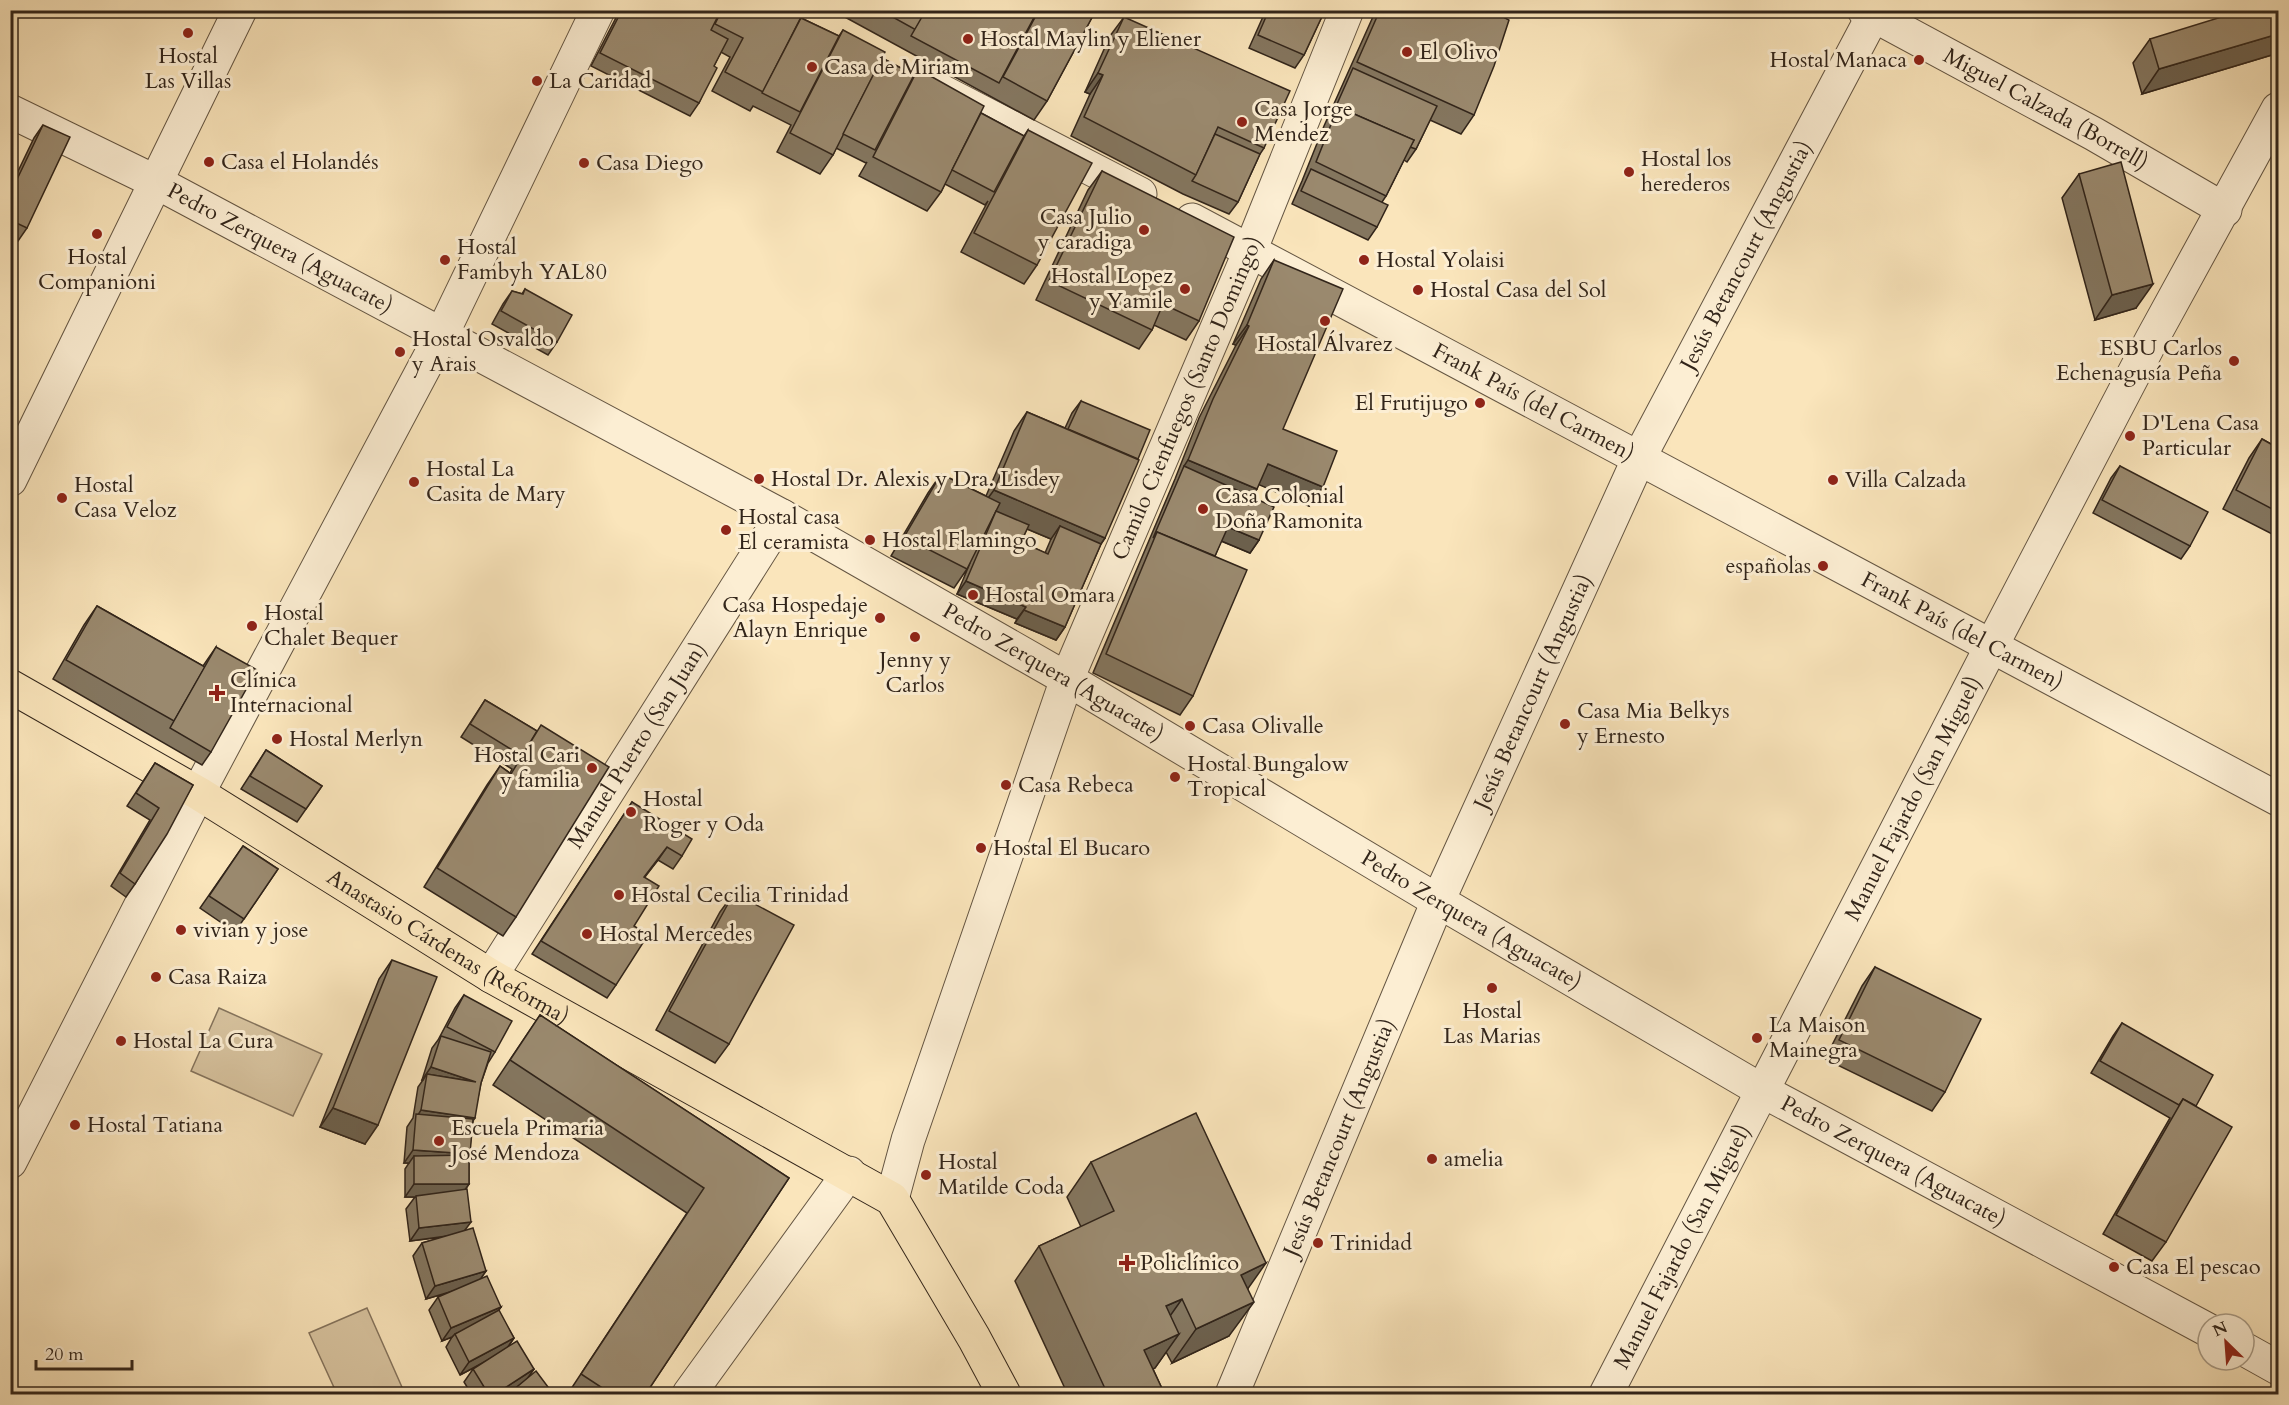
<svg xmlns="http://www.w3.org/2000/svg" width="2289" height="1405" viewBox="0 0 2289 1405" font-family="Cardo,serif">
<rect width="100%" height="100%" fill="#fae5bb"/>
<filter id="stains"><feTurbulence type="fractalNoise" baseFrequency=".00333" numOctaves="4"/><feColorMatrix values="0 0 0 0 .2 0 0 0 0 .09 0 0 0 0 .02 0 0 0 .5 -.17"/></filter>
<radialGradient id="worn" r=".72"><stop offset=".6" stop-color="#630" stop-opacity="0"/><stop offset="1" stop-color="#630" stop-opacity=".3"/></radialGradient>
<g fill="#d8c4a0" stroke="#85745d" stroke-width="1.5">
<path d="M219 1008 322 1054 293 1116 191 1071Z"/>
<path d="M367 1308 405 1394H337L309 1333Z"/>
</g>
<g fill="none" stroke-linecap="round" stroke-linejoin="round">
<defs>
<g id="minor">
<path id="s1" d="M1864 10 2094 134 2225 210"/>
<path d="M941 91 1140 194"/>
<path id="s2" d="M10 111 156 182 782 516 1067 679 1438 901 1761 1090 2208 1330"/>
<path id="s3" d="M1192 220 2278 799"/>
<path d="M10 480 240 10"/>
<path id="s4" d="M491 976 782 516"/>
<path d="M10 1162 198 793 442 334 598 10"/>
<path id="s5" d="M892 1199 908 1140 1067 679 1250 251 1347 10"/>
<path d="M2244 1349 2278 1368"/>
<path d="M689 1394 849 1173"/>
<path id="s6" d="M1232 1394 1438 901 1639 458 1876 10"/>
<path id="s7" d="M1606 1394 1991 647 2152 339 2278 109"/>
</g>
<g id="major">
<path id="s8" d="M10 686 198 793 491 976 892 1199 974 1338 1004 1394"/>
</g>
</defs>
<use href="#minor" stroke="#645542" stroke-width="35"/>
<use href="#major" stroke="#32251a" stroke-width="35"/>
<use href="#minor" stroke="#fceed3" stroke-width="33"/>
<use href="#major" stroke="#fae5bb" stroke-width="33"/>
</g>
<g fill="#84765f" stroke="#32251a" stroke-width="1.5" fill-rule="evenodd">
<path d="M620 10H803L801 18 839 36 843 30 882 58 914 75 918 69 981 113 1024 136 1028 130 1037 265 1024 284 961 252 988 201 985 205 945 184 941 192 927 211 859 176 867 162 866 163 836 148 833 155 820 174 777 152 791 125 753 106 750 111 712 91 730 57 721 52 714 66 699 103 690 116 591 66Z"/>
<path d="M832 10H1096L1047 101 1034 120Z"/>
<path d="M1266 10H1325L1304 55 1295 68 1249 48Z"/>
<path d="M1376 10H1490L1474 115 1461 134 1430 120 1416 149 1407 162 1404 160 1386 196 1382 202 1377 227 1368 240 1292 204 1302 181 1324 126Z"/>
<path d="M1124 17 1264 148 1260 154 1238 202 1229 214 1183 194 1071 136 1090 94 1085 92 1110 36Z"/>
<path d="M2150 39 2275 54 2142 94 2133 63Z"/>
<path d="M43 125 27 228 18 241 10 237V188L34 138Z"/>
<path d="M1102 171 1199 321 1186 340 1154 325 1152 330 1139 349 1036 300 1088 190Z"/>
<path d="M2079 174 2136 308 2095 320 2062 198Z"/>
<path d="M1274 260 1283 429 1309 506 1259 484 1252 497 1259 540 1250 553 1221 541 1215 556 1193 696 1180 715 1093 673 1175 479 1199 418 1236 345 1233 344 1261 279Z"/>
<path d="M525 289 557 342 548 355 492 324 503 304 512 291 522 294Z"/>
<path d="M1081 401 1105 538 1101 544 1065 627 1056 640 1015 623 1017 619 957 594 970 563 967 569 954 588 891 556 928 493 941 474 986 496 1014 431 1027 412 1065 428 1072 413ZM1027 529 1051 539 1045 553 1021 542Z"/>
<path d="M2278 407V421L2273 418Z"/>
<path d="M2262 439 2278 448V537L2223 509 2249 458Z"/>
<path d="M2120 466 2190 546 2181 559 2093 513 2111 478Z"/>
<path d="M97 606 203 666 216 647 211 752 202 765 53 679 84 625Z"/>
<path d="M485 700 537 731 516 917 503 936 424 887 487 785 500 766 510 773 512 769 461 737Z"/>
<path d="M266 750 322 786 297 822 241 789Z"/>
<path d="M155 763 193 785 135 884 126 897 111 886 150 820 127 806Z"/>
<path d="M632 802 682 856 673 869 658 860 644 877 634 926 616 985 607 998 532 954Z"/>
<path d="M243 846 278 869 235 932 200 908Z"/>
<path d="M734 893 729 1044 715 1063 656 1030 720 912Z"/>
<path d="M392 960 365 1144 320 1127 379 979Z"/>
<path d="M1875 967 1945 1092 1932 1111 1825 1059 1862 986Z"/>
<path d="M464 995 495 1052 488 1063 481 1083 473 1121 469 1155V1184L465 1190V1231L486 1271 479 1280 501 1307 498 1311 514 1338 508 1347 534 1369 528 1377 505 1395H472L464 1382 473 1369 481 1364 460 1375 446 1347 452 1337 442 1341 429 1310 438 1297 453 1291 426 1299 413 1256 422 1243 444 1237 410 1241 406 1209 415 1197H405V1169L409 1163H404L407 1127 413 1118 418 1087 423 1080H422L432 1048 438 1040 455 1008Z"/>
<path d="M540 1015 789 1178 645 1395H567L687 1213 493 1085Z"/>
<path d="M2122 1023 2196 1106 2166 1242 2152 1261 2103 1234 2170 1118 2091 1073 2113 1036Z"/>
<path d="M1091 1162 1248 1289 1229 1336 1172 1363 1166 1352 1155 1368 1153 1369 1165 1395H1068L1015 1281 1039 1246 1081 1227 1067 1197Z"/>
</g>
<g fill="#6c604d" stroke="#32251a" stroke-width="1.5">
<path d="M2278 34V49L2275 54 2142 94 2159 69Z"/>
<path d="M1098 73 1103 75 1090 94 1085 92Z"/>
<path d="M2153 284 2136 308 2095 320 2112 295Z"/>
<path d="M1247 325 1249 326 1236 345 1233 344Z"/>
<path d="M1188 460 1257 489 1244 508 1184 466Z"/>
<path d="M1268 464 1323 487 1309 506 1255 483Z"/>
<path d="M994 490 1105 538 1092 557 1060 526 1051 539 980 509Z"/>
<path d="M1228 527 1259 540 1250 553 1219 540Z"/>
<path d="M966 581 1026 607 1017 619 957 594Z"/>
<path d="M1024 610 1065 627 1056 640 1015 623Z"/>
<path d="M667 847 658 860 635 890 644 877Z"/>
<path d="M431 1067 476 1082 427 1074 423 1080H422Z"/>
<path d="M333 1108 378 1125 365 1144 320 1127Z"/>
<path d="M421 1110 475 1118 466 1131 416 1118Z"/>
<path d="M413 1150 470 1154 461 1167 414 1156 409 1163H404Z"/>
<path d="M414 1184H469L460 1197H405Z"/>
<path d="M471 1222 462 1234 410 1241 419 1228Z"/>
<path d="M1266 1263 1242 1297 1241 1275Z"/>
<path d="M486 1271 477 1284 426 1299 435 1286Z"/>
<path d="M1182 1299 1158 1333 1166 1306Z"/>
<path d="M1254 1302 1229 1336 1172 1363 1196 1329Z"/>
<path d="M501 1307 492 1320 455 1334 452 1337 442 1341 451 1328Z"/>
<path d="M1179 1334 1155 1368 1120 1384 1144 1350Z"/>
<path d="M514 1338 505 1351 460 1375 469 1362Z"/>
<path d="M534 1369 525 1382 505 1395H494Z"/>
</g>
<g fill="#9a896e" stroke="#32251a" stroke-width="1.5">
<path d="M622 10H721L711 30 728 39 714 66 717 68 699 103 600 53Z"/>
<path d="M722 10 804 11 763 92 725 72 743 38 715 24Z"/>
<path d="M880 10H926L916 30Z"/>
<path d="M926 10H1038L999 83 911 36Z"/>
<path d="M1039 10H1096L1047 101 1003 77Z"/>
<path d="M1269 10H1325L1304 55 1258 35Z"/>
<path d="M1380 10H1490L1509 20 1494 66 1474 115 1357 62Z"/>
<path d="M2244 10H2278V34L2159 69 2150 39Z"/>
<path d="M1124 17 1290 91 1264 148 1218 127 1196 175 1084 117 1103 75 1098 73Z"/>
<path d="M801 18 839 36 800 112 762 93Z"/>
<path d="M843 30 885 52 833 155 790 133Z"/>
<path d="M882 58 914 75 875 150 843 134Z"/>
<path d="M1353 68 1437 106 1416 149 1410 147 1414 140 1338 107 1333 113Z"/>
<path d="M918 69 984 106 941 192 873 157Z"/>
<path d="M1338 107 1414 140 1386 196 1316 162Z"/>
<path d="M981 113 1024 136 994 192 952 170Z"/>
<path d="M43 125 70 137 27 228 10 220V194Z"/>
<path d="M1028 130 1092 163 1037 265 974 233Z"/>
<path d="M1215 134 1260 154 1238 202 1192 181 1196 175Z"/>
<path d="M2121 162 2153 284 2112 295 2079 174Z"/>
<path d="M1311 169 1388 205 1377 227 1301 191Z"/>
<path d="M1102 171 1234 237 1199 321 1163 304 1152 330 1049 281Z"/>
<path d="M1274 260 1343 289 1283 429 1337 451 1323 487 1268 464 1257 489 1188 460 1213 399 1249 326 1247 325Z"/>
<path d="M525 289 572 315 557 342 501 311 512 291 523 294Z"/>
<path d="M1081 401 1150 430 1138 459 1068 429Z"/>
<path d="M1027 412 1139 460 1105 538 994 490Z"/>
<path d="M2262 439 2278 448V512L2236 490Z"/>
<path d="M1184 466 1274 507 1259 540 1228 527 1215 556 1157 532 1153 538Z"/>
<path d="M2120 466 2208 512 2190 546 2102 500Z"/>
<path d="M941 474 1000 503 967 569 904 537Z"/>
<path d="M996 511 1029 525 1021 542 1048 554 1060 526 1101 544 1065 627 1024 610 1026 607 966 581Z"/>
<path d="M1157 532 1247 570 1193 696 1106 654Z"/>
<path d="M97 606 205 667 174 721 66 660Z"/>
<path d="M216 647 257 670 211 752 170 728Z"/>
<path d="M485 700 537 731 522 756 470 724Z"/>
<path d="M541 725 609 767 516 917 437 868 500 766 511 774Z"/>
<path d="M266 750 322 786 306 809 250 776Z"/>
<path d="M155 763 193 785 167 834 135 884 120 873 159 808 136 793Z"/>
<path d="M632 802 692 839 682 856 667 847 644 877 659 886 634 926 648 935 616 985 541 941Z"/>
<path d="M243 846 278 869 244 919 209 896Z"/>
<path d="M734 893 794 925 729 1044 669 1011Z"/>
<path d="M392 960 437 977 378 1125 333 1108Z"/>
<path d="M1875 967 1981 1019 1945 1092 1839 1040Z"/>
<path d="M464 995 512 1021 495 1052 447 1027Z"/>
<path d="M540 1015 789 1178 645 1395H613L581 1374 704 1188 510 1060Z"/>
<path d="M2122 1023 2213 1075 2196 1106 2183 1099 2179 1105 2100 1061Z"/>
<path d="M441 1036 491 1052 481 1083 475 1118 421 1110 427 1074 476 1082 431 1067Z"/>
<path d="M2183 1099 2232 1127 2166 1242 2116 1215Z"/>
<path d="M1196 1113 1266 1263 1241 1275 1254 1302 1196 1329 1182 1299 1166 1306 1179 1334 1144 1350 1165 1395H1108L1039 1246 1114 1211 1091 1162Z"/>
<path d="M416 1114 473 1119 470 1154 413 1150Z"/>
<path d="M469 1155V1184H414V1156Z"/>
<path d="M467 1189 471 1222 419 1228 416 1196Z"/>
<path d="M473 1228 486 1271 435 1286 422 1243Z"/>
<path d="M487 1276 501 1307 451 1328 438 1297Z"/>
<path d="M499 1310 514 1338 469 1362 455 1334Z"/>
<path d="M517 1341 534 1369 494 1395H489L473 1369Z"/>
<path d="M536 1371 554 1395H507Z"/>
<path d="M1668 1388 1680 1395H1664Z"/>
</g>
<g fill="#8f2418" stroke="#fceed3" stroke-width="2">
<circle cx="188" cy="33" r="6"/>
<circle cx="968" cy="39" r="6"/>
<circle cx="1407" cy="52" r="6"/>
<circle cx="1919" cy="60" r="6"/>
<circle cx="812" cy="67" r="6"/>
<circle cx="537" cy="81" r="6"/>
<circle cx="1242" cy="122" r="6"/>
<circle cx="209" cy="162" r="6"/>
<circle cx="584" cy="163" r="6"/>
<circle cx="1629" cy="172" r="6"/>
<circle cx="1144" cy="230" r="6"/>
<circle cx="97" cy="234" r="6"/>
<circle cx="445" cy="260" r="6"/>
<circle cx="1364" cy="260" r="6"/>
<circle cx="1185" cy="289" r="6"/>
<circle cx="1418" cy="290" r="6"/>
<circle cx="1325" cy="321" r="6"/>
<circle cx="400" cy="352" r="6"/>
<circle cx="2234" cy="361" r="6"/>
<circle cx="1480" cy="403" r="6"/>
<circle cx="2130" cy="436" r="6"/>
<circle cx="759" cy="479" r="6"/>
<circle cx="1833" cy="480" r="6"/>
<circle cx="414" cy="482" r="6"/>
<circle cx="62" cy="498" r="6"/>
<circle cx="1203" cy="509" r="6"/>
<circle cx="726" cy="530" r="6"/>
<circle cx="870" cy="540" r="6"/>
<circle cx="1823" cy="566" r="6"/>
<circle cx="973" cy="595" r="6"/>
<circle cx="880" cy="618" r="6"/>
<circle cx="252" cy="626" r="6"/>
<circle cx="915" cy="637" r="6"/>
<path d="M214 684h6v6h6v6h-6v6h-6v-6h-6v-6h6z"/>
<circle cx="1565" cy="724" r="6"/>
<circle cx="1190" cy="726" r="6"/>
<circle cx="277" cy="739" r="6"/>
<circle cx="592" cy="768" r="6"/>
<circle cx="1175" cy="777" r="6"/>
<circle cx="1006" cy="785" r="6"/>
<circle cx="631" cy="812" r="6"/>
<circle cx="981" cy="848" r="6"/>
<circle cx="619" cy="895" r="6"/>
<circle cx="181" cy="930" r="6"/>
<circle cx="587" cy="934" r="6"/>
<circle cx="156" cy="977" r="6"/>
<circle cx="1492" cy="988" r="6"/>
<circle cx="1757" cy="1038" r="6"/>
<circle cx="121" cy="1041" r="6"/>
<circle cx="75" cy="1125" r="6"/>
<circle cx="439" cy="1141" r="6"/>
<circle cx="1432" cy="1159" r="6"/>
<circle cx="926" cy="1175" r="6"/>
<circle cx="1318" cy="1243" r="6"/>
<path d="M1124 1254h6v6h6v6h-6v6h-6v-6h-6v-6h6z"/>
<circle cx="2114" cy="1267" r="6"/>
</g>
<g text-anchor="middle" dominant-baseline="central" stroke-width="6" stroke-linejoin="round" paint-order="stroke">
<g font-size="22" fill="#32251a" stroke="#fceed3" text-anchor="start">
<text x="980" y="39">Hostal Maylin y Eliener</text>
<text x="1419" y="52">El Olivo</text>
<text x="188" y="56" text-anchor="middle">Hostal<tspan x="188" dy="25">Las Villas</tspan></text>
<text x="1907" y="60" text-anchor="end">Hostal Manaca</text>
<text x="824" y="67">Casa de Miriam</text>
<text x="549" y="81">La Caridad</text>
<text x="1254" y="109">Casa Jorge<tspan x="1254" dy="25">Mendez</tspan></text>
<text x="1641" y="159">Hostal los<tspan x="1641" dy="25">herederos</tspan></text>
<text x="221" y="162">Casa el Holandés</text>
<text x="596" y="163">Casa Diego</text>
<text x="1132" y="217" text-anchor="end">Casa Julio<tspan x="1132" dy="25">y caradiga</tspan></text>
<text x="457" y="247">Hostal<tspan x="457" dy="25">Fambyh YAL80</tspan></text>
<text x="97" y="257" text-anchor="middle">Hostal<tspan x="97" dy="25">Companioni</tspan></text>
<text x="1376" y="260">Hostal Yolaisi</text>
<text x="1173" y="276" text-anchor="end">Hostal Lopez<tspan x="1173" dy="25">y Yamile</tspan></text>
<text x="1430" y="290">Hostal Casa del Sol</text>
<text x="412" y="339">Hostal Osvaldo<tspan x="412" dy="25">y Arais</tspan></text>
<text x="1325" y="344" text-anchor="middle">Hostal Álvarez</text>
<text x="2222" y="348" text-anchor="end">ESBU Carlos<tspan x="2222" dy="25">Echenagusía Peña</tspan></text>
<text x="1468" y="403" text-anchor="end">El Frutijugo</text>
<text x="2142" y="423">D'Lena Casa<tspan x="2142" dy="25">Particular</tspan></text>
<text x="426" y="469">Hostal La<tspan x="426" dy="25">Casita de Mary</tspan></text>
<text x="771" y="479">Hostal Dr. Alexis y Dra. Lisdey</text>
<text x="1845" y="480">Villa Calzada</text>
<text x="74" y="485">Hostal<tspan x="74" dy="25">Casa Veloz</tspan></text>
<text x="1215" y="496">Casa Colonial<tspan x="1215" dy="25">Doña Ramonita</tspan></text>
<text x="738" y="517">Hostal casa<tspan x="738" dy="25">El ceramista</tspan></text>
<text x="882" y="540">Hostal Flamingo</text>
<text x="1811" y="566" text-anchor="end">españolas</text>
<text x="985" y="595">Hostal Omara</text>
<text x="868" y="605" text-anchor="end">Casa Hospedaje<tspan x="868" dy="25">Alayn Enrique</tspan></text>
<text x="264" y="613">Hostal<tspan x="264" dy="25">Chalet Bequer</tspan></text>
<text x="915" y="660" text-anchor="middle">Jenny y<tspan x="915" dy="25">Carlos</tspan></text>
<text x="230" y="680">Clínica<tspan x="230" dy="25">Internacional</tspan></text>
<text x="1577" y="711">Casa Mia Belkys<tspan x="1577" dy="25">y Ernesto</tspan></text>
<text x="1202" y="726">Casa Olivalle</text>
<text x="289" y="739">Hostal Merlyn</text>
<text x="580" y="755" text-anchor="end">Hostal Cari<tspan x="580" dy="25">y familia</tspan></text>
<text x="1187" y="764">Hostal Bungalow<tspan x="1187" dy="25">Tropical</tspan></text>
<text x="1018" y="785">Casa Rebeca</text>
<text x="643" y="799">Hostal<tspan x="643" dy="25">Roger y Oda</tspan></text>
<text x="993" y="848">Hostal El Bucaro</text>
<text x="631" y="895">Hostal Cecilia Trinidad</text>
<text x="193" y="930">vivian y jose</text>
<text x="599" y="934">Hostal Mercedes</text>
<text x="168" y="977">Casa Raiza</text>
<text x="1492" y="1011" text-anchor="middle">Hostal<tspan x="1492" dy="25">Las Marias</tspan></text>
<text x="1769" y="1025">La Maison<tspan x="1769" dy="25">Mainegra</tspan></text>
<text x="133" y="1041">Hostal La Cura</text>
<text x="87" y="1125">Hostal Tatiana</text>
<text x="451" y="1128">Escuela Primaria<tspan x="451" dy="25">José Mendoza</tspan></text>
<text x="1444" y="1159">amelia</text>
<text x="938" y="1162">Hostal<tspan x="938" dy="25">Matilde Coda</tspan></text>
<text x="1330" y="1243">Trinidad</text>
<text x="1140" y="1263">Policlínico</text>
<text x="2126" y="1267">Casa El pescao</text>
</g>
<g font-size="22" fill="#32251a" stroke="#fceed3">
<text stroke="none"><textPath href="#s1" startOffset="207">Miguel Calzada (Borrell)</textPath></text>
<text stroke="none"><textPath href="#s2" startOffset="303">Pedro Zerquera (Aguacate)</textPath></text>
<text stroke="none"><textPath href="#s6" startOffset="1250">Jesús Betancourt (Angustia)</textPath></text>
<text stroke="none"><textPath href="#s5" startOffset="854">Camilo Cienfuegos (Santo Domingo)</textPath></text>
<text stroke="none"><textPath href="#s3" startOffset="387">Frank País (del Carmen)</textPath></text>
<text stroke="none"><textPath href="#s3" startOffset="873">Frank País (del Carmen)</textPath></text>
<text stroke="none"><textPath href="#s2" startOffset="1185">Pedro Zerquera (Aguacate)</textPath></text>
<text stroke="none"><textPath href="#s6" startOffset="764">Jesús Betancourt (Angustia)</textPath></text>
<text stroke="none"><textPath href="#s4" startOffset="273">Manuel Puerto (San Juan)</textPath></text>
<text stroke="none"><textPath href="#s7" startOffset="670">Manuel Fajardo (San Miguel)</textPath></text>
<text stroke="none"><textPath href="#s2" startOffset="1671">Pedro Zerquera (Aguacate)</textPath></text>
<text stroke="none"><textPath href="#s8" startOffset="510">Anastasio Cárdenas (Reforma)</textPath></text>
<text stroke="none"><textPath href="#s6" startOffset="278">Jesús Betancourt (Angustia)</textPath></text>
<text stroke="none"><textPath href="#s2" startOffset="2157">Pedro Zerquera (Aguacate)</textPath></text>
<text stroke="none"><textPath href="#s7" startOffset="166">Manuel Fajardo (San Miguel)</textPath></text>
</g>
</g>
<rect width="2289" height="1405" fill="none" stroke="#fae5bb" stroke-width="36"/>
<rect x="12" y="12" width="2265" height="1381" fill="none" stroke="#32251a" stroke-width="3"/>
<rect x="18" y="18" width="2253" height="1369" fill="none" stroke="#32251a" stroke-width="1.5"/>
<g transform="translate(2226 1342) rotate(335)"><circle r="28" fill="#fceed3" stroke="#ab9e89" stroke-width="1.5"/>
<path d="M0-4.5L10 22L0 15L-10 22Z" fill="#8f2418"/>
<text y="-9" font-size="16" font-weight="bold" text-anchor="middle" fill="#32251a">N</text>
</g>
<path d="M36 1360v9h96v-9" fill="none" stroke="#32251a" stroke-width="3"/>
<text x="45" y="1360" font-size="18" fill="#32251a" stroke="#fceed3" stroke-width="4.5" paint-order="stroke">20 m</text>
<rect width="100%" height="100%" filter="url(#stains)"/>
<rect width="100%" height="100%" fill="url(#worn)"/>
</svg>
